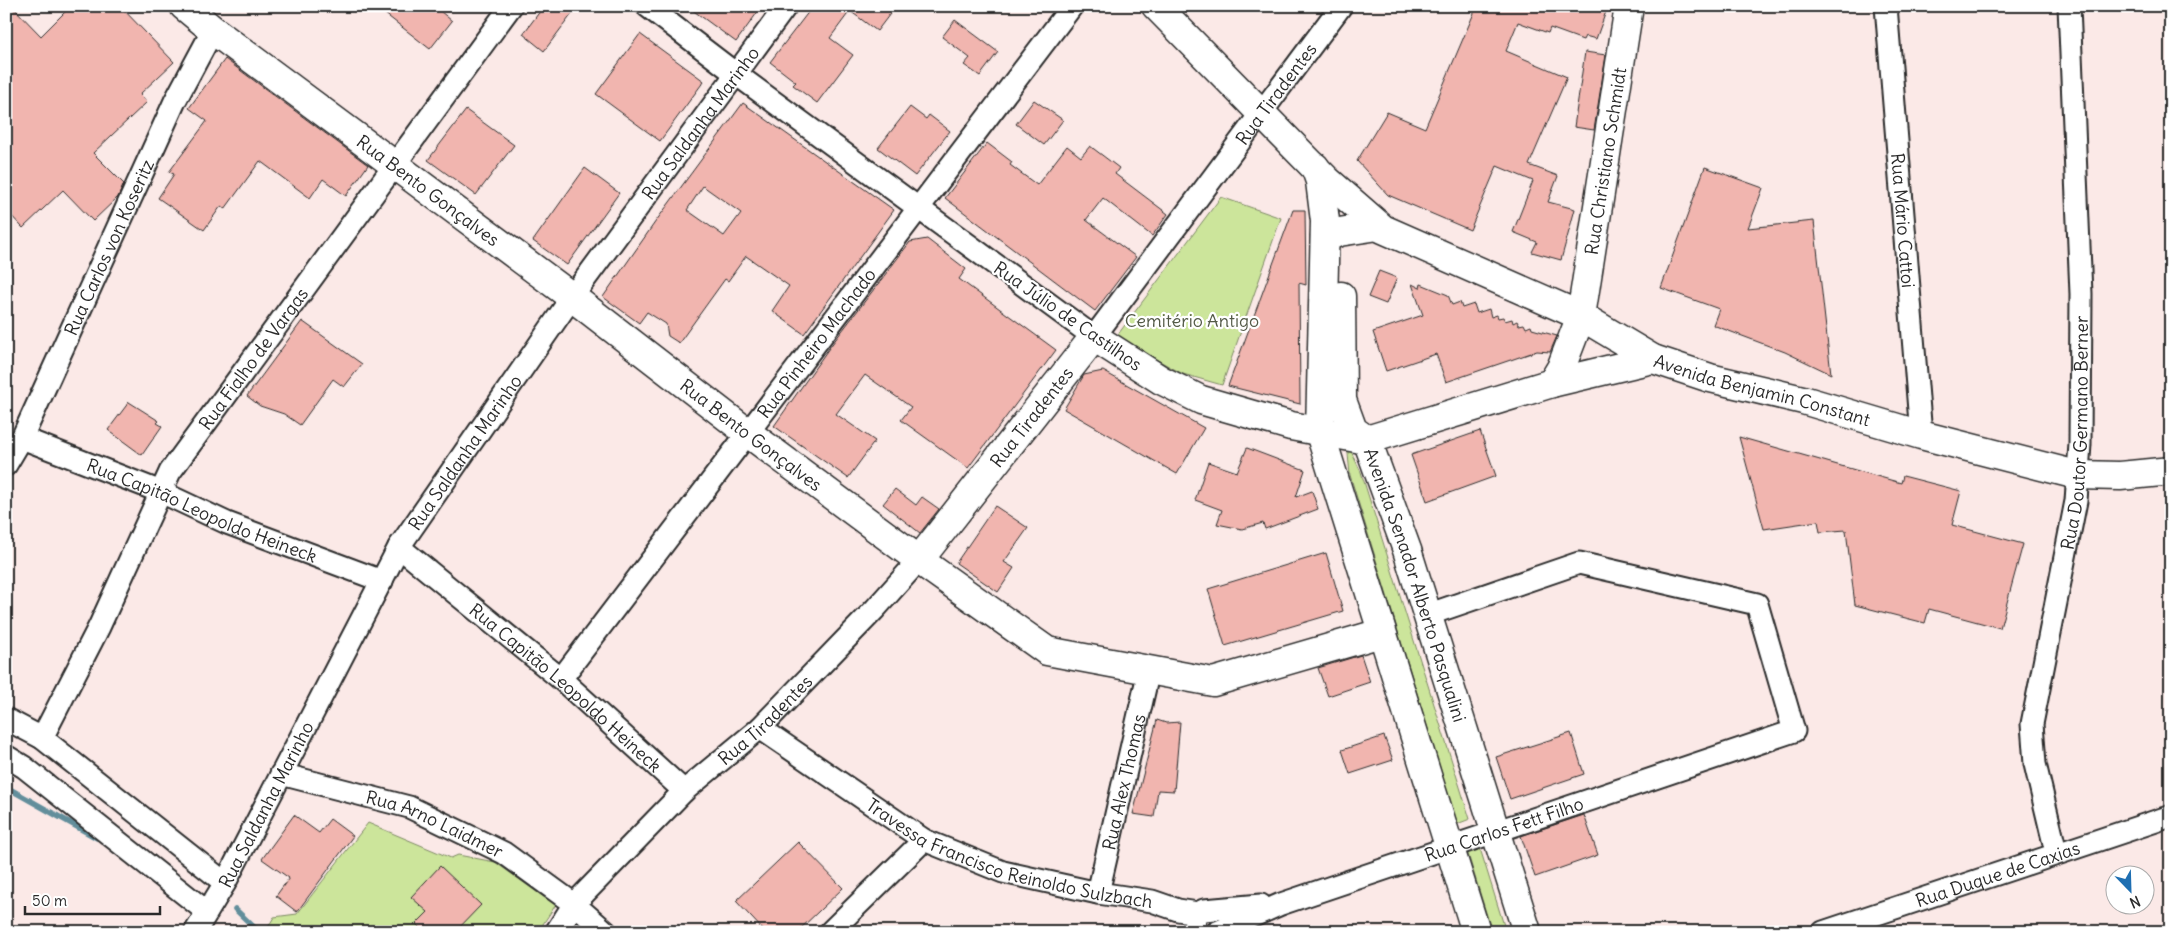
<svg xmlns="http://www.w3.org/2000/svg" width="2177" height="938" viewBox="0 0 2177 938" font-family="Delius,sans-serif">
<rect width="100%" height="100%" fill="#fbe9e7"/>
<filter id="ink" filterUnits="userSpaceOnUse"><feTurbulence type="fractalNoise" baseFrequency=".02" numOctaves="2"/><feDisplacementMap in="SourceGraphic" scale="10" xChannelSelector="R" yChannelSelector="G"/><feConvolveMatrix kernelMatrix="1 2 1 2 8 2 1 2 1" color-interpolation-filters="sRGB"/></filter>
<g filter="url(#ink)">
<g fill="#cce59b" stroke="#7c8863">
<path d="M1221 197 1281 218 1222 385 1183 374 1116 337Z"/>
<path d="M1347 443 1361 472 1470 819 1457 824 1350 475Z"/>
<path d="M368 823 451 858 458 855 495 862 545 898 557 903 543 924 542 932H267V929L274 917 297 914Z"/>
<path d="M1478 842 1506 932H1492L1468 854Z"/>
</g>
<g fill="none" stroke-linecap="round" stroke-linejoin="round">
<g stroke="#628e9b" stroke-width="5.5">
<path d="M6 787 97 838"/>
<path d="M235 909 259 932"/>
</g>
</g>
<g fill="#f1b5af" stroke="#2b2b2b" fill-rule="evenodd">
<path d="M6 6H12L41 36 71 6H120L174 62 140 94 147 102 93 153 124 184 118 197 93 221 63 190 23 228 6 210Z"/>
<path d="M375 6H434L452 21 430 49Z"/>
<path d="M544 6H578L544 51 523 34Z"/>
<path d="M687 6H762L736 42Z"/>
<path d="M813 6H896L877 31 850 11 830 38 853 55 817 103 793 85 796 82 770 62Z"/>
<path d="M1477 6H1608L1596 39 1585 36 1583 40 1550 28 1548 33 1518 22 1506 51 1567 77 1529 165 1558 176 1548 202 1575 209 1561 260 1532 252 1537 242 1513 232 1533 181 1497 166 1470 230 1388 195 1357 161 1387 112 1425 128Z"/>
<path d="M955 20 998 52 980 76 964 65 970 58 942 37Z"/>
<path d="M640 34 704 81 660 141 596 94Z"/>
<path d="M1585 52 1606 55 1594 130 1574 127Z"/>
<path d="M225 59 368 165 346 196 323 179 310 198 260 161 225 209 221 206 204 230 158 198 174 174 169 172 207 121 189 108Z"/>
<path d="M1034 100 1063 120 1044 145 1016 124Z"/>
<path d="M743 103 894 210 804 334 772 311 789 286 746 256 728 281 725 279 679 343 668 336 666 324 647 312 639 323 603 297 656 221ZM703 186 741 213 724 236 687 210Z"/>
<path d="M910 107 926 119 929 115 950 131 915 176 878 148Z"/>
<path d="M466 110 514 145 476 195 428 160Z"/>
<path d="M987 143 1012 162 1010 165 1037 185 1067 146 1081 157 1090 146 1119 168 1115 174 1168 214 1152 236 1103 198 1086 220 1136 257 1095 311 945 198Z"/>
<path d="M1705 167 1763 188 1748 228 1814 221 1831 374 1785 352 1713 325 1719 309 1661 288Z"/>
<path d="M585 168 619 193 567 265 533 241Z"/>
<path d="M1293 210H1305L1306 285 1299 283 1300 404 1228 386Z"/>
<path d="M927 239 966 269 959 279 1056 350 968 468 901 420 911 407 865 375 836 414 875 441 848 478 774 426 829 348 910 242Z"/>
<path d="M1379 271 1397 278 1386 304 1368 297Z"/>
<path d="M1412 284 1420 288 1421 284 1448 295 1452 305 1460 302 1462 308 1474 304 1477 313 1489 309 1491 317 1497 315 1498 318 1503 317 1505 321 1512 319 1513 323 1517 321 1519 325 1524 324 1526 328 1531 326 1532 329 1557 336 1550 352 1537 351 1446 382 1436 354 1386 371 1373 332 1423 315Z"/>
<path d="M302 321 362 364 344 387 333 379 300 425 284 414 260 406 247 396Z"/>
<path d="M1103 371 1204 428 1177 474 1064 409 1084 375Z"/>
<path d="M129 402 159 421 157 423 162 426 142 455 108 430Z"/>
<path d="M1480 431 1496 476 1427 501 1411 455Z"/>
<path d="M1739 437 1901 483 1903 476 1961 491 1952 525 2023 544 2000 628 1929 609 1925 623 1855 605 1846 530 1820 532 1818 521 1764 529Z"/>
<path d="M1247 448 1305 470 1296 497 1312 491 1318 509 1265 529 1263 523 1242 529 1217 524 1222 510 1195 500 1208 462 1237 472Z"/>
<path d="M895 489 916 505 922 497 939 509 920 533 883 504Z"/>
<path d="M995 506 1028 528 1004 562 1014 568 998 592 956 563Z"/>
<path d="M1326 553 1343 611 1225 646 1208 589Z"/>
<path d="M1361 655 1370 682 1328 696 1318 668Z"/>
<path d="M1157 720 1166 723 1180 722 1174 791 1158 790 1154 817 1133 814Z"/>
<path d="M1571 733 1584 774 1510 799 1496 757Z"/>
<path d="M1384 736 1393 760 1350 774 1342 750Z"/>
<path d="M294 815 319 833 330 819 353 836 297 912 276 896 289 878 262 859Z"/>
<path d="M1584 815 1598 855 1535 877 1521 836Z"/>
<path d="M798 842 843 888 797 932H765L736 901Z"/>
<path d="M440 866 481 905 455 932H424L416 924 428 912 411 897Z"/>
</g>
<g fill="none" stroke-linecap="round" stroke-linejoin="round">
<defs>
<g id="minor">
<path id="s1" d="M647 6 736 74 1094 337 1341 6"/>
<path id="s2" d="M1886 6 1921 435"/>
<path id="s3" d="M22 438 161 492 227 523 382 581"/>
<path id="s4" d="M6 465 22 438 175 101 213 30"/>
<path id="s5" d="M399 547 561 679 684 791"/>
<path id="s6" d="M561 679 1072 6"/>
<path d="M6 719 42 738 225 883"/>
<path id="s7" d="M760 728 924 840 1003 872 1098 893 1152 901 1178 910 1198 913 1204 910 1261 905"/>
<path id="s8" d="M42 738 99 627 170 472 511 6"/>
<path d="M6 756 24 767 207 912"/>
<path id="s9" d="M281 774 409 807 504 853 574 904 606 932"/>
<path id="s10" d="M2056 852 2035 764 2032 724 2076 501 2080 444 2081 294 2069 6"/>
<path id="s11" d="M1098 893 1149 670"/>
<path id="s12" d="M195 932 225 883 399 547 572 297 786 6"/>
<path id="s13" d="M556 932 574 904 684 791 760 728 875 609 919 560"/>
<path d="M830 932 924 840"/>
<path d="M1197 932C1193 925 1194 920 1198 913"/>
<path id="s14" d="M1217 932 1281 904 1794 731 1757 604 1579 563 1427 615"/>
<path id="s15" d="M1823 932 2171 816"/>
</g>
<g id="major">
<path id="s16" d="M184 6 213 30 572 297 748 433 919 560 1047 651 1213 682 1381 633"/>
<path id="s17" d="M1156 6 1328 181 1383 229 1581 316 1653 359 1710 378 1803 400 1921 435 2077 475 2120 476 2171 471"/>
<path d="M1315 167 1320 181 1325 221 1320 433 1476 932"/>
<path d="M1325 238 1339 232 1378 226"/>
<path id="s18" d="M1341 296 1342 400 1353 430 1367 440 1407 550 1527 932"/>
<path id="s19" d="M1552 383 1561 368 1581 316 1629 6"/>
<path id="s20" d="M919 560 1094 337 1161 380 1201 400 1291 426 1367 440 1552 383 1653 359"/>
</g>
</defs>
<use href="#minor" stroke="#2b2b2b" stroke-width="25"/>
<use href="#major" stroke="#2b2b2b" stroke-width="31"/>
<use href="#minor" stroke="#fff" stroke-width="21"/>
<use href="#major" stroke="#fff" stroke-width="28"/>
</g>
</g>
<g text-anchor="middle" dominant-baseline="central" stroke-width="4.5" stroke-linejoin="round" paint-order="stroke">
<g font-size="18" fill="#2b2b2b" stroke="#fff">
<text stroke="none"><textPath href="#s1" startOffset="860">Rua Tiradentes</textPath></text>
<text stroke="none"><textPath href="#s12" startOffset="956">Rua Saldanha Marinho</textPath></text>
<text stroke="none"><textPath href="#s19" startOffset="230">Rua Christiano Schmidt</textPath></text>
<text stroke="none"><textPath href="#s16" startOffset="306">Rua Bento Gonçalves</textPath></text>
<text stroke="none"><textPath href="#s2" startOffset="215">Rua Mário Cattoi</textPath></text>
<text stroke="none"><textPath href="#s4" startOffset="241">Rua Carlos von Koseritz</textPath></text>
<text transform="translate(1068 316) rotate(35)">Rua Júlio de Castilhos</text>
<text stroke="none"><textPath href="#s6" startOffset="422">Rua Pinheiro Machado</textPath></text>
<text stroke="none"><textPath href="#s8" startOffset="436">Rua Fialho de Vargas</textPath></text>
<text stroke="none"><textPath href="#s17" startOffset="732">Avenida Benjamin Constant</textPath></text>
<text stroke="none"><textPath href="#s20" startOffset="182">Rua Tiradentes</textPath></text>
<text stroke="none"><textPath href="#s10" startOffset="426">Rua Doutor Germano Berner</textPath></text>
<text stroke="none"><textPath href="#s16" startOffset="711">Rua Bento Gonçalves</textPath></text>
<text stroke="none"><textPath href="#s12" startOffset="551">Rua Saldanha Marinho</textPath></text>
<text stroke="none"><textPath href="#s3" startOffset="194">Rua Capitão Leopoldo Heineck</textPath></text>
<text stroke="none"><textPath href="#s18" startOffset="306">Avenida Senador Alberto Pasqualini</textPath></text>
<text stroke="none"><textPath href="#s5" startOffset="218">Rua Capitão Leopoldo Heineck</textPath></text>
<text stroke="none"><textPath href="#s13" startOffset="299">Rua Tiradentes</textPath></text>
<text stroke="none"><textPath href="#s11" startOffset="114">Rua Alex Thomas</textPath></text>
<text stroke="none"><textPath href="#s12" startOffset="146">Rua Saldanha Marinho</textPath></text>
<text stroke="none"><textPath href="#s9" startOffset="162">Rua Arno Laidmer</textPath></text>
<text stroke="none"><textPath href="#s14" startOffset="305">Rua Carlos Fett Filho</textPath></text>
<text stroke="none"><textPath href="#s7" startOffset="284">Travessa Francisco Reinoldo Sulzbach</textPath></text>
<text stroke="none"><textPath href="#s15" startOffset="184">Rua Duque de Caxias</textPath></text>
</g>
<g font-size="18" fill="#535a47" stroke="#fff">
<text x="1192" y="320">Cemitério Antigo</text>
</g>
</g>
<rect width="2177" height="938" fill="none" stroke="#fff" stroke-width="25"/>
<rect x="12" y="12" width="2152" height="913" fill="none" stroke="#2b2b2b" stroke-width="2" filter="url(#ink)"/>
<g transform="translate(2130 890) rotate(157)"><circle r="24" fill="#ffffff" stroke="#aaaaaa"/>
<path d="M0-4L9 19L0 12L-9 19Z" fill="#1f6fb2"/>
<text y="-8" font-size="14" font-weight="bold" text-anchor="middle" fill="#2b2b2b">N</text>
</g>
<path d="M25 906v8h135v-8" fill="none" stroke="#2b2b2b" stroke-width="2.5"/>
<text x="32" y="906" font-size="15" fill="#2b2b2b" stroke="#ffffff" stroke-width="4" paint-order="stroke">50 m</text>
</svg>
